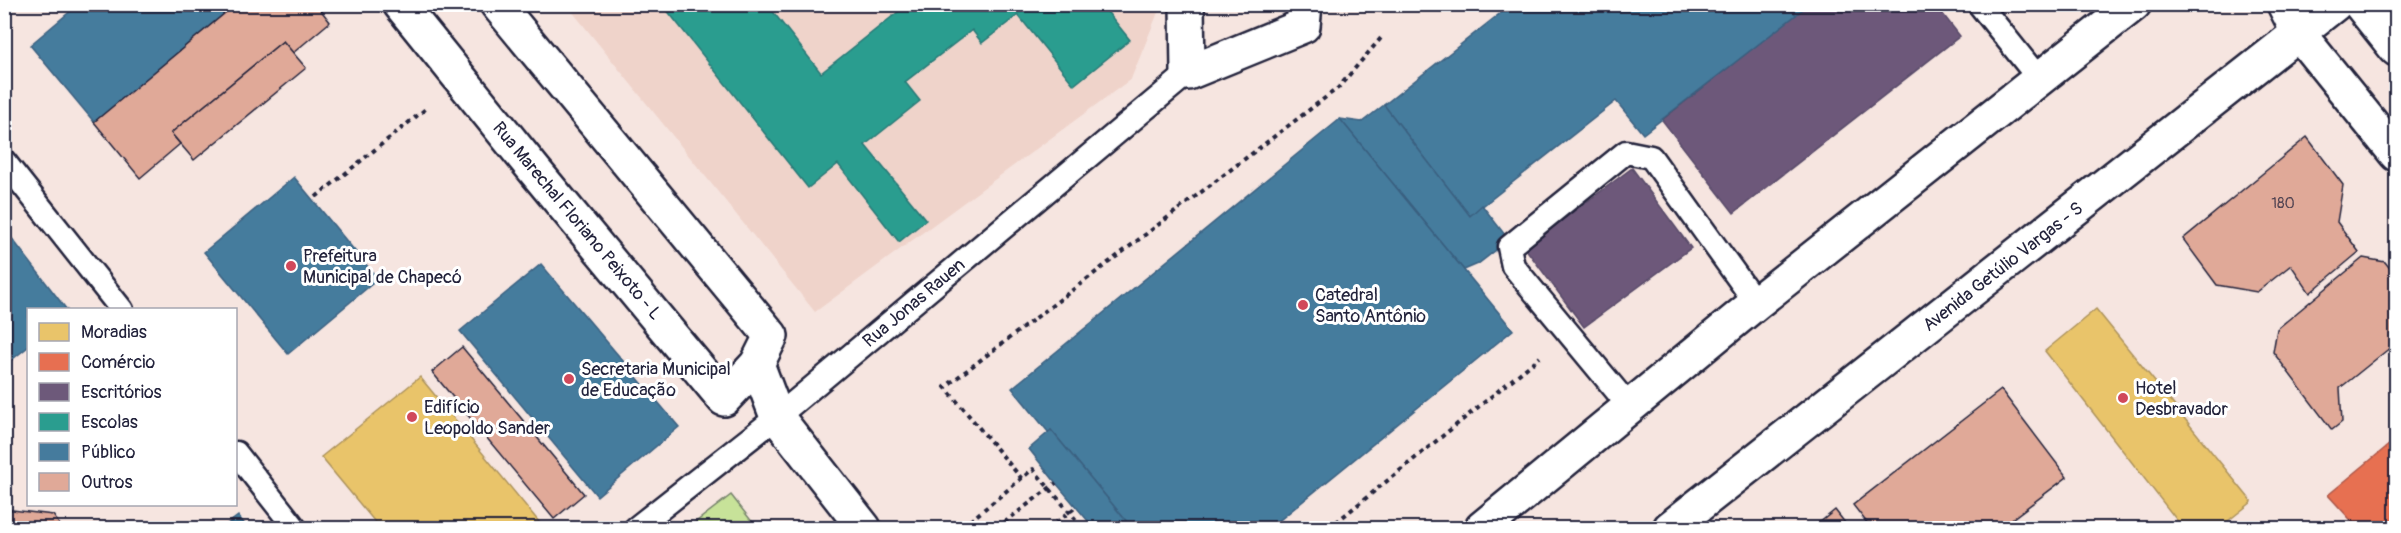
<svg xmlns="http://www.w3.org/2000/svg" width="2401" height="533" viewBox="0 0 2401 533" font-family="Pangolin,sans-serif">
<rect width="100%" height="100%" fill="#f6e5e0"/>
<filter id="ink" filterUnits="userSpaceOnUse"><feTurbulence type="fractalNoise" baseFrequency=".0167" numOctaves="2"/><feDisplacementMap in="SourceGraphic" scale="12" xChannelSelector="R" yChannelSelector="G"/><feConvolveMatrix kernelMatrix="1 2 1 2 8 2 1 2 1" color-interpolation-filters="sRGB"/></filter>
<g filter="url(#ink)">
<path fill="#efd3ca" d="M567 5H1161L1131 79 815 312Z"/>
<path fill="#c7e299" stroke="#74826a" stroke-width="1.5" d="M731 495 757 528H688Z"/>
<g fill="#e9c46a" stroke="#ad935c" stroke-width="1.5">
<path d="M2096 309 2252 502 2219 528H2183L2045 351Z"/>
<path d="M420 377 544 528H380L321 457Z"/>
</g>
<g fill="#e76f51" stroke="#ac584a" stroke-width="1.5">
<path d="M1330 4H1380L1379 11Z"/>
<path d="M2396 439V528H2358L2328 495Z"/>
</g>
<g fill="#6d597a" stroke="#564867" stroke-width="1.5">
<path d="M1809 4H1935L1960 36 1734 213 1662 120Z"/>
<path d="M1632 168 1691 248 1584 327 1525 248Z"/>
</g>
<path fill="#2a9d8f" stroke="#287876" stroke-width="1.5" d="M662 4H767L821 73 908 4H1101L1130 40 1074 85 1018 15 982 43 972 30 905 82 920 101 865 145 926 220 899 242 838 164 808 188Z"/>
<g fill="#457b9d" stroke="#3a6080" stroke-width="1.5">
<path d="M79 4H236L94 122 30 45Z"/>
<path d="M1512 4H1788L1796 15 1643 134 1616 101 1470 216 1384 105Z"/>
<path d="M1788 4H1809L1796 15Z"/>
<path d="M1384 105 1470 216 1482 205 1509 240 1478 264 1464 270 1340 119 1362 122Z"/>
<path d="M1340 119 1513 330 1270 528H1132L1051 430 1049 433 1012 388Z"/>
<path d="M294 177 378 279 288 354 204 252Z"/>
<path d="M4 228 67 310H28V347L4 366Z"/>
<path d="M541 264 679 427 597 496 460 331Z"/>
<path d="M1051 430 1132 528H1094L1056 483 1029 449Z"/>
<path d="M238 516 248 528H222Z"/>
</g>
<g fill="#e0a998" stroke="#22223b" stroke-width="1.5">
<path d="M236 4H316L330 22 293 53 283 41 171 133 180 144 140 178 94 122Z"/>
<path d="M283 41 306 68 194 160 171 133Z"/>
<path d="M2307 137 2343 185 2337 222 2359 252 2310 293 2291 265 2257 292 2217 285 2183 239Z"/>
<path d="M2363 258 2385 262 2396 276V343L2340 388 2342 422 2332 430 2273 352 2277 329Z"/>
<path d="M462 347 584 494 554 519 432 372Z"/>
<path d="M2001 390 2067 477 2000 528H1871L1853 505Z"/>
<path d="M4 509 53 515 62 528H4Z"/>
<path d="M1835 510 1849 528H1813Z"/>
</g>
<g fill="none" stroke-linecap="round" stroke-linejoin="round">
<defs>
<g id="service">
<path d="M1979 4 2039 79"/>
<path d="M4 161 122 310"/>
<path d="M1629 406 1513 266 1509 247 1626 152 1651 157 1756 303"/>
<path d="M236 453 295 528"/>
<path d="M636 528 777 417 1188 73"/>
</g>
<path id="minor" d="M1187 4 1188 73 1303 26 1305 4"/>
<g id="tertiary">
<path d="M400 4 535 171 724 399 757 364 771 336 497 4"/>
<path d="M2284 4 2299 34 2396 154"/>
<path d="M2360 4 2396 49"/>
<path d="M757 364 777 417 864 528"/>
<path d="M1482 528 1756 303 2134 4"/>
<path d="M1670 528 2335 4"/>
</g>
</defs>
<use href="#service" stroke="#22223b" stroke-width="27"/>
<use href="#minor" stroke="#22223b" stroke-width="38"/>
<use href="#tertiary" stroke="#22223b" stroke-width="38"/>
<g stroke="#22223b" stroke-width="4" stroke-dasharray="4.5 4.5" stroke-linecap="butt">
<path d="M316 197 428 107"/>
<path d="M1022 479 945 387 1338 88 1381 38"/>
<path d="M970 521 1033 469 1083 528"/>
<path d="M997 528 1056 483"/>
<path d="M1049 528 1076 507"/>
<path d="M1329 528 1540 357"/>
</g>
<use href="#service" stroke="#fff" stroke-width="22"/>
<use href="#minor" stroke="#fff" stroke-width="33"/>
<use href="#tertiary" stroke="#fff" stroke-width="33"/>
</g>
</g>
<g fill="#d1495b" stroke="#fff" stroke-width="2">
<circle cx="291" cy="266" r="6"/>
<circle cx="1303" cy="305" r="6"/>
<circle cx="569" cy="379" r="6"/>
<circle cx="2123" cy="398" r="6"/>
<circle cx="412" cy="417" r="6"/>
</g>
<g text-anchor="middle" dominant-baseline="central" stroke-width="6" stroke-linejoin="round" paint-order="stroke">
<g font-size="15" fill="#524452">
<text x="2283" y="203">180</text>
</g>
<g font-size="18" fill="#22223b" stroke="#fff">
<text transform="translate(577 221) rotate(50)">Rua Marechal Floriano Peixoto - L</text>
<text transform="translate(2003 267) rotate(-38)">Avenida Getúlio Vargas - S</text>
<text transform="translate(914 303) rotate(-40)">Rua Jonas Rauen</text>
</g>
<g font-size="18" fill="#22223b" stroke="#fff" text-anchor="start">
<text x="303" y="256">Prefeitura<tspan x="303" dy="21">Municipal de Chapecó</tspan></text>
<text x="1315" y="295">Catedral<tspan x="1315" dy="21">Santo Antônio</tspan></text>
<text x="581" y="369">Secretaria Municipal<tspan x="581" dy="21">de Educação</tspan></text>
<text x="2135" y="388">Hotel<tspan x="2135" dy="21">Desbravador</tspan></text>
<text x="424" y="407">Edifício<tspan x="424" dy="21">Leopoldo Sander</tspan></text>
</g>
</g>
<rect width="2401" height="533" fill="none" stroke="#fff" stroke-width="24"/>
<rect x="12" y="12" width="2377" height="509" fill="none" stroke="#22223b" stroke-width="2" filter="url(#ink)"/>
<rect x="27" y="308" width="210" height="198" fill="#ffffff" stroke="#a7a7b1" stroke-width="1.5"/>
<rect x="39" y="323" width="30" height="18" fill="#e9c46a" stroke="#a7a7b1" stroke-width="1.5"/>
<text x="81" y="338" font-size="18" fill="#22223b">Moradias</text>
<rect x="39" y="353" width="30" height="18" fill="#e76f51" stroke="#a7a7b1" stroke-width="1.5"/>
<text x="81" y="368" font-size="18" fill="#22223b">Comércio</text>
<rect x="39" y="383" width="30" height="18" fill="#6d597a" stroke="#a7a7b1" stroke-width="1.5"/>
<text x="81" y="398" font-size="18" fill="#22223b">Escritórios</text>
<rect x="39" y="413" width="30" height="18" fill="#2a9d8f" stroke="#a7a7b1" stroke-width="1.5"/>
<text x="81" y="428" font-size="18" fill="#22223b">Escolas</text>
<rect x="39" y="443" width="30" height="18" fill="#457b9d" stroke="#a7a7b1" stroke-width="1.5"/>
<text x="81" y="458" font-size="18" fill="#22223b">Público</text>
<rect x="39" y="473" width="30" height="18" fill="#e0a998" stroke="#a7a7b1" stroke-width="1.5"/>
<text x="81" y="488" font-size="18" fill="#22223b">Outros</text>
</svg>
